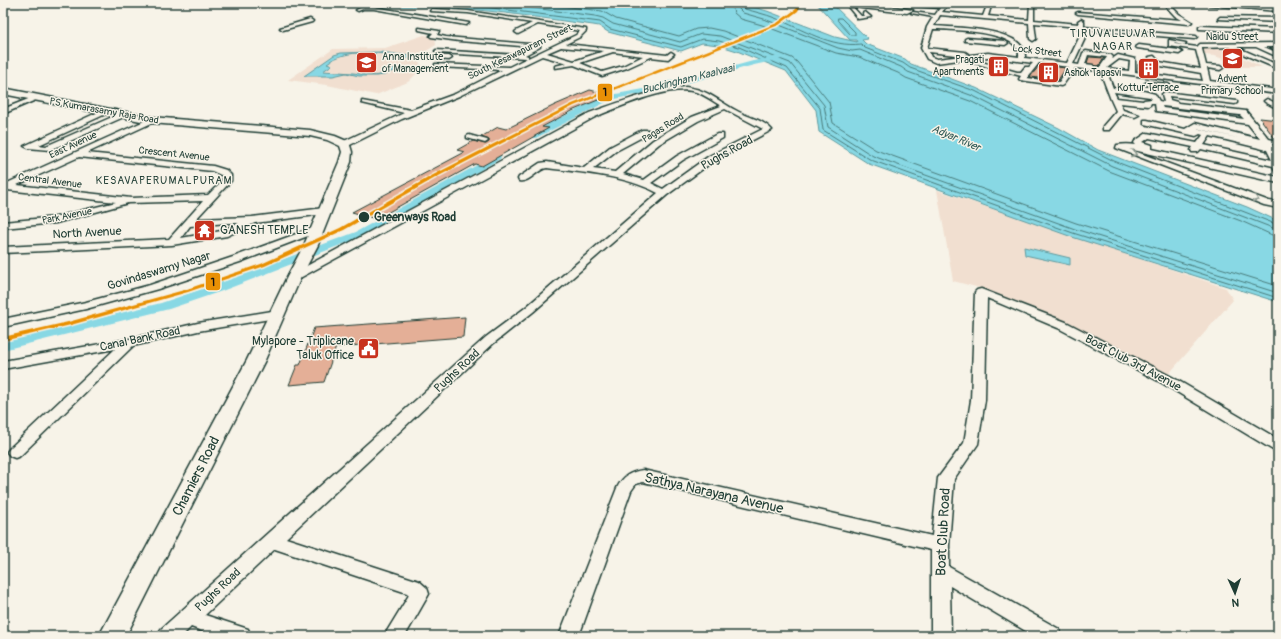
<svg xmlns="http://www.w3.org/2000/svg" width="1281" height="639" viewBox="0 0 1281 639" font-family="Pangolin,sans-serif">
<rect width="100%" height="100%" fill="#f7f3e8"/>
<filter id="ink" filterUnits="userSpaceOnUse"><feTurbulence type="fractalNoise" baseFrequency=".025" numOctaves="2"/><feDisplacementMap in="SourceGraphic" scale="8" xChannelSelector="R" yChannelSelector="G"/><feConvolveMatrix kernelMatrix="1 2 1 2 8 2 1 2 1" color-interpolation-filters="sRGB"/></filter>
<g filter="url(#ink)">
<g fill="#f1dfd0">
<path d="M1116 3H1159L1164 9 1118 5Z"/>
<path d="M424 35 435 37 436 45 415 58 423 67 408 82 376 95 327 85 288 80 333 49 385 48Z"/>
<path d="M1202 47H1220L1262 67H1231L1228 61 1215 56 1205 55Z"/>
<path d="M937 190 1226 288 1233 300 1167 376 1067 323 980 288 953 281Z"/>
</g>
<g fill="#88d8e4" stroke="#5e9a9e">
<path d="M344 3H740L767 11 835 37 857 42 856 40H850L816 3H831L868 39 862 40 866 44 905 59 911 64 976 88 1059 128 1098 150 1247 207 1278 221V302L1072 237 869 164 819 132 816 110 786 71 737 51 718 45 702 43 681 51 608 32 599 26 593 25C547 19 500 11 454 8 417 5 380 9 344 3Z"/>
<path d="M380 52 410 56V58L402 59 401 56C377 53 348 48 327 63L332 65 323 71C333 72 343 72 353 73 364 74 381 80 389 69L401 68 385 75 376 76H359L346 73 333 76H304L334 55 341 53Z"/>
<path d="M1024 247 1070 258V265L1025 255Z"/>
</g>
<g fill="none" stroke-linecap="round" stroke-linejoin="round">
<g stroke="#497b7a" stroke-width="1">
<path d="M441 3 477 6 600 22 610 29 681 47 702 39 719 41 739 47 787 68 820 108 823 130 871 160 1073 233 1278 298"/>
<path d="M495 3 595 16 603 18 613 24 680 42 701 34 720 36 790 63 824 105 828 127 873 156 1075 229 1278 293"/>
<path d="M538 3 602 11 616 19 679 36 696 29 709 28 723 31 792 58 797 62 829 102 833 123 876 150 1076 223 1278 286"/>
<path d="M731 3 734 13 741 19 762 25 836 53 859 57 898 73 906 78 970 101 1109 171 1241 221 1272 235 1278 236"/>
<path d="M737 3 739 9 743 13 764 19 838 48 852 51 860 50 901 67 908 72 973 96 1112 166 1278 230"/>
<path d="M742 3 745 9C755 12 765 14 775 18 802 29 831 48 861 44L865 48 903 63 910 68 975 91 1114 161 1278 225"/>
<path d="M838 18H841L855 32V35H851L838 21Z"/>
</g>
<g fill="#88d8e4" fill-rule="evenodd">
<path d="M780 56 783 58 782 59 754 65 691 82 670 85 645 93 610 100 536 138H530L529 136 552 122 605 96 644 89 669 81 691 78 753 61Z"/>
<path d="M497 154 500 155 501 157 500 159 364 236 222 291 169 309 3 350V342L161 303 214 285 356 232Z"/>
</g>
</g>
<g fill="#e4af97" stroke="#1f3d34">
<path d="M1089 57 1104 58 1099 66H1096L1087 63Z"/>
<path d="M1138 64 1159 67V74L1137 71Z"/>
<path d="M1040 65 1066 68 1058 80 1030 77Z"/>
<path d="M590 90 610 95 574 110 542 127 549 128 482 166 475 164 376 219 352 212 465 152 457 150 473 141 486 144 489 142V140L481 137 498 127 506 129 555 105Z"/>
<path d="M1260 118 1278 120V139H1275Z"/>
<path d="M465 317 463 337 336 347 324 382 289 385 297 365H300L314 328Z"/>
</g>
<g fill="none" stroke-linecap="round" stroke-linejoin="round">
<defs>
<path id="pedestrian" d="M469 135 487 140 488 141 485 143 467 138V136Z"/>
<g id="minor">
<path d="M845 3H849L861 16H865L863 13 865 12 871 17 858 19Z"/>
<path d="M856 3H870L913 10 907 13 862 8 856 7ZM860 4 895 9 862 6Z"/>
<path d="M901 3 942 6 944 3H949L942 12 983 16 988 3H992L988 16 1029 20 1030 3H1034V20L1079 24 1078 21 1081 19 1084 21V27L1196 36 1197 37 1194 39 1085 30 1086 36 1073 64 1079 65 1083 53 1086 51 1111 55 1113 57 1112 59 1118 55 1135 59V72L1203 81 1201 73 1155 65 1152 63 1149 57 1154 56 1159 62 1201 69 1196 50 1169 46V40L1186 43 1183 45 1174 43 1175 44 1197 47 1200 44 1278 43V47H1264L1278 53V57L1256 47H1236L1278 65V69L1231 49V47L1202 48V49L1206 65 1220 66 1223 68 1220 70 1207 68 1210 81 1278 90V94L1107 72 1113 88 1140 90 1155 94 1159 101 1164 102 1162 94 1165 92 1237 101V103L1235 104 1169 96 1170 100 1177 102 1178 103 1246 111 1269 139 1278 141V145L1272 144 1278 156V172L1275 171 1273 166 1201 149 1198 152H1192L1191 150 1193 147 1149 138 1143 142 1152 145V149L1278 177V183L1129 149 1269 201 1278 202V208L1264 205 1116 148 1117 145C1124 144 1130 144 1136 145L1134 143 1135 141 1147 133 1197 143 1203 135 1200 134 1196 136 1144 124V120H1147L1185 129 1195 123 1260 139 1248 124 1163 112 1156 111 1155 103H1151L1150 105 1148 106 1120 103 1123 110 1139 115 1135 117 1122 114 1109 130H1103V126L1116 111 1111 100 1100 71 1075 68 1063 85 1061 86 1020 80 1019 79 1021 76 967 61V59L936 63 927 59 921 48 927 27 933 17 911 13 913 12 935 15 940 8 903 5ZM940 15 1029 23 1030 39 1033 41 1036 39 1034 23 1079 27 1080 36 1067 63 1025 58C1027 27 955 28 934 26ZM933 29C951 30 1022 30 1019 57L988 53 937 59 931 57 929 52 965 56 968 54 965 52 927 48ZM1088 55 1107 57 1100 67H1094L1093 65 1085 64ZM988 57 1033 63 1029 67H1025L1021 72H1017L971 59ZM1119 59 1130 61 1129 71 1107 68ZM1039 63 1069 67 1059 82 1027 78ZM1114 92 1150 97 1152 99 1144 100 1143 101 1117 98ZM1162 106 1240 115 1244 119 1163 108ZM1195 128H1196L1241 139ZM1210 136 1267 150 1272 160 1204 145Z"/>
<path d="M1163 3H1168L1179 14 1192 22 1189 24 1078 14 1076 13 1078 12 1182 20 1175 16Z"/>
<path d="M362 7H374L469 23 466 25 374 9H363L358 11 356 10Z"/>
<path d="M432 9 468 11 586 29V31L580 37 566 44 667 55 671 52 674 54 668 59 651 57 627 68 602 76 574 65 555 68V66L567 63 542 56 459 96 402 119 348 146H342V142L404 113 362 103V101L411 110 455 94 502 70 437 67 435 66V64L509 67 527 58 438 53 435 51 436 50 517 55 532 47 459 41 431 37 430 36 433 33 419 30V28L439 31 437 35 446 37 540 45V47L525 55 528 56V58L576 35 580 31 538 24 518 34 515 32 516 31 532 23 468 13 430 11ZM561 47 604 51 574 61 547 53ZM613 52 643 56 623 66 602 72 580 63Z"/>
<path d="M1220 17 1278 18V22L1218 19Z"/>
<path d="M310 19 313 21 312 22 283 30 280 28Z"/>
<path d="M1201 26 1278 29V33L1199 29V27Z"/>
<path d="M967 38 1005 41 1008 43 1005 45 965 41V39Z"/>
<path d="M1139 45 1179 50 1182 52 1179 54 1137 48 1136 47Z"/>
<path d="M428 55 449 56 452 58 449 60 426 58 425 57Z"/>
<path d="M1147 82 1168 84 1171 86 1168 88 1145 85 1144 84Z"/>
<path d="M686 87C709 90 719 102 739 112 750 118 764 120 772 130L715 160 667 195 533 312 494 343 286 538 419 581 427 588 429 594 405 636H384L409 595 407 593 275 549 205 615 248 629 251 636H215L191 627 182 636H158L161 629 486 337 525 308 658 193C624 175 585 173 547 168 537 169 530 183 519 181L518 179 519 177 540 163 547 162 584 168 610 147 642 130H648V134L616 151 593 169 615 172 653 140 692 117 721 106C713 101 705 95 696 92 670 84 620 107 595 117L298 279H290L288 277 290 275 589 113C621 102 652 89 686 87ZM725 109 763 129 709 156 663 189 651 183 683 160 723 138V134H717L677 156 644 180 623 174 659 144 698 121Z"/>
<path d="M36 96 38 97V99L3 114V109Z"/>
<path d="M1267 99 1278 104V109L1265 102 1264 101Z"/>
<path d="M103 110H106L110 112 39 145 46 146 119 114H125L126 116 50 150 28 148 24 146Z"/>
<path d="M151 118H154V122L87 153 213 166 226 170 231 175V181L196 219 252 217 324 208 329 211 324 214 255 223 227 236 172 245 3 253V247L169 239 203 201 128 203 56 223 3 228V222L56 217 116 202 7 190 4 189 3 186 5 184ZM79 157 212 171 223 176V180L208 195 131 198 17 185ZM228 223H239L221 231 181 238 190 226Z"/>
<path d="M318 226 323 229 321 231 240 262 158 289 86 309 3 327V319L86 302 150 285 233 257Z"/>
<path d="M981 289 1066 322 1172 377 1278 439V451L1273 450 1162 383 1058 328 987 298 985 400 978 444 954 479 949 545V567L1059 629 1062 636H1034L950 586 951 636H931V550L643 482 636 484 631 491 579 636H559L617 488C623 476 630 472 643 470L932 536 938 478 964 443 971 400 975 292 977 290Z"/>
<path d="M278 310 282 311 284 314 282 317 198 331 133 346 20 456 15 458 10 456 7 452 10 448 115 349 3 369V361L129 339 198 323Z"/>
</g>
<g id="tertiary">
<path d="M1206 3H1230L1278 7V11L1209 5Z"/>
<path d="M3 88 151 117 310 130 335 136 349 142 352 152 351 162 318 245 301 277 265 360 126 636H99L247 360 287 277 304 245 339 162 342 152 340 146 327 140 310 136 151 123 3 94Z"/>
</g>
</defs>
<use href="#pedestrian" stroke="#1f3d34" stroke-width="3"/>
<use href="#minor" stroke="#1f3d34" stroke-width="3"/>
<use href="#tertiary" stroke="#1f3d34" stroke-width="3"/>
<use href="#pedestrian" fill="#f7f3e8" fill-rule="evenodd"/>
<use href="#minor" fill="#f7f3e8" fill-rule="evenodd"/>
<use href="#tertiary" fill="#f7f3e8" fill-rule="evenodd"/>
<defs>
<path id="rail-1" d="M800 3H802L798 11 779 25 574 106 437 177 344 230 265 266 188 292 71 325 3 341V337L68 322 184 290 261 264 340 228 433 175 572 104 777 23 796 9Z"/>
</defs>
<use href="#rail-1" stroke="#f7f3e8" stroke-width="3"/>
<use href="#rail-1" fill="#e99005" fill-rule="evenodd"/>
</g>
<defs><path id="oneway-chevron" d="M-2-3.5L2.5 0L-2 3.5" fill="none" stroke-width="1.6" stroke-linecap="round" stroke-linejoin="round"/></defs>
<g stroke="#8b988e">
<use href="#oneway-chevron" transform="translate(1134 154) rotate(20)"/>
<use href="#oneway-chevron" transform="translate(1256 199) rotate(20)"/>
</g>
</g>
<defs>
<symbol id="school-square" viewBox="-11 -11 22 22"><rect x="-9" y="-9" width="18" height="18" rx="4" fill="#c8321e" stroke="#f7f3e8"/><path d="M0-5L7-2L0 1L-7-2ZM-4 1L0 2.5L4 1V4Q0 6-4 4Z" fill="#fff"/></symbol>
<symbol id="university-square" viewBox="-11 -11 22 22"><rect x="-9" y="-9" width="18" height="18" rx="4" fill="#c8321e" stroke="#f7f3e8"/><path d="M0-5L7-2L0 1L-7-2ZM-4 1L0 2.5L4 1V4Q0 6-4 4Z" fill="#fff"/></symbol>
<symbol id="building-square" viewBox="-11 -11 22 22"><rect x="-9" y="-9" width="18" height="18" rx="4" fill="#c8321e" stroke="#f7f3e8"/><path d="M-4-6H4V6H1V3H-1V6H-4ZM-2.5-4.3h1.7v1.8h-1.7ZM.8-4.3h1.7v1.8H.8ZM-2.5-1h1.7V.8h-1.7ZM.8-1h1.7V.8H.8Z" fill="#fff"/></symbol>
<symbol id="temple-square" viewBox="-11 -11 22 22"><rect x="-9" y="-9" width="18" height="18" rx="4" fill="#c8321e" stroke="#f7f3e8"/><path d="M0-6L5-2H3V0L6.5 2.5H4V6H1.5V3h-3V6H-4V2.5H-6.5L-3 0V-2H-5Z" fill="#fff"/></symbol>
<symbol id="civic-square" viewBox="-11 -11 22 22"><rect x="-9" y="-9" width="18" height="18" rx="4" fill="#c8321e" stroke="#f7f3e8"/><path d="M-.6-6.5H3V-4.5H.6V-3L4-1V1h2V6H-6V1h2V-1L-.6-3ZM-1.2 2.5V6h2.4V2.5Z" fill="#fff"/></symbol>
</defs>
<g fill-rule="evenodd">
<use href="#school-square" x="1220" y="46" width="25" height="25"/>
<use href="#university-square" x="354" y="50" width="25" height="25"/>
<use href="#building-square" x="986" y="54" width="25" height="25"/>
<use href="#building-square" x="1136" y="56" width="25" height="25"/>
<use href="#building-square" x="1036" y="60" width="25" height="25"/>
<use href="#temple-square" x="192" y="218" width="25" height="25"/>
<use href="#civic-square" x="356" y="336" width="25" height="25"/>
</g>
<circle fill="#1f3d34" stroke="#f7f3e8" stroke-width="1.5" cx="364" cy="217" r="6"/>
<g text-anchor="middle" dominant-baseline="central" stroke-width="3" stroke-linejoin="round" paint-order="stroke">
<g font-size="10" fill="#1f3d34" stroke="#f7f3e8">
<text x="1232" y="37">Naidu Street</text>
<text transform="translate(1037 51) rotate(7)">Lock Street</text>
<text transform="translate(520 52) rotate(-26)">South Kesawapuram Street</text>
<text transform="translate(104 111) rotate(10)">PS Kumarasamy Raja Road</text>
<text transform="translate(663 128) rotate(-32)">Pagas Road</text>
<text transform="translate(73 145) rotate(-25)">East Avenue</text>
<text transform="translate(174 154) rotate(6)">Crescent Avenue</text>
<text transform="translate(50 181) rotate(7)">Central Avenue</text>
<text transform="translate(67 216) rotate(-11)">Park Avenue</text>
</g>
<g font-size="10" fill="#1f3d34" stroke="#f7f3e8" text-anchor="start">
<text x="382" y="57">Anna Institute<tspan x="382" dy="12">of Management</tspan></text>
<text x="984" y="60" text-anchor="end">Pragati<tspan x="984" dy="12">Apartments</tspan></text>
<text x="1064" y="73">Ashok Tapasvi</text>
<text x="1232" y="79" text-anchor="middle">Advent<tspan x="1232" dy="12">Primary School</tspan></text>
<text x="1148" y="88" text-anchor="middle">Kottur Terrace</text>
</g>
<g font-size="11" letter-spacing="1" fill="#1f3d34" stroke="#f7f3e8">
<text x="1113" y="33">TIRUVALLUVAR<tspan x="1113" dy="13">NAGAR</tspan></text>
<text x="164" y="180">KESAVAPERUMALPURAM</text>
</g>
<g font-size="11" font-style="italic" fill="#345c57" stroke="#f7f3e8">
<text transform="translate(688 79) rotate(-14)">Buckingham Kaalvaai</text>
<text transform="translate(956 138) rotate(23)">Adyar River</text>
</g>
<g font-size="12" fill="#1f3d34" stroke="#f7f3e8">
<text transform="translate(727 153) rotate(-29)">Pughs Road</text>
<text transform="translate(87 233) rotate(-3)">North Avenue</text>
<text transform="translate(159 271) rotate(-17)">Govindaswamy Nagar</text>
<text transform="translate(140 339) rotate(-12)">Canal Bank Road</text>
<text transform="translate(1133 363) rotate(28)">Boat Club 3rd Avenue</text>
<text transform="translate(457 371) rotate(-43)">Pughs Road</text>
<text transform="translate(218 590) rotate(-43)">Pughs Road</text>
</g>
<g font-size="12" font-weight="bold" fill="#1f3d34" stroke="#f7f3e8" text-anchor="start">
<text x="374" y="217">Greenways Road</text>
</g>
<g font-size="12" fill="#1f3d34" stroke="#f7f3e8" text-anchor="start">
<text x="220" y="230">GANESH TEMPLE</text>
<text x="354" y="341" text-anchor="end">Mylapore - Triplicane<tspan x="354" dy="14">Taluk Office</tspan></text>
</g>
<g font-size="14" fill="#1f3d34" stroke="#f7f3e8">
<text transform="translate(196 476) rotate(-63)">Chamiers Road</text>
<text transform="translate(714 493) rotate(13)">Sathya Narayana Avenue</text>
<text transform="translate(943 532) rotate(-87)">Boat Club Road</text>
</g>
</g>
<g stroke="#f7f3e8" stroke-width="1.5">
<rect x="597" y="83" width="16" height="19" rx="4" fill="#e99005"/>
<rect x="205" y="272" width="16" height="19" rx="4" fill="#e99005"/>
</g>
<g font-size="11" text-anchor="middle" font-weight="bold" fill="#111">
<text x="605" y="96">1</text>
<text x="213" y="286">1</text>
</g>
<rect width="1281" height="639" fill="none" stroke="#f7f3e8" stroke-width="16"/>
<rect x="8" y="8" width="1265" height="623" fill="none" stroke="#1f3d34" stroke-width="1.5" filter="url(#ink)"/>
<g transform="translate(1235 593) rotate(177)" stroke="#f7f3e8" stroke-width="3" paint-order="stroke">
<path d="M0-3L7 15L0 10L-7 15Z" fill="#1f3d34"/>
<text y="-6" font-size="11" font-weight="bold" text-anchor="middle" fill="#1f3d34">N</text>
</g>
</svg>
